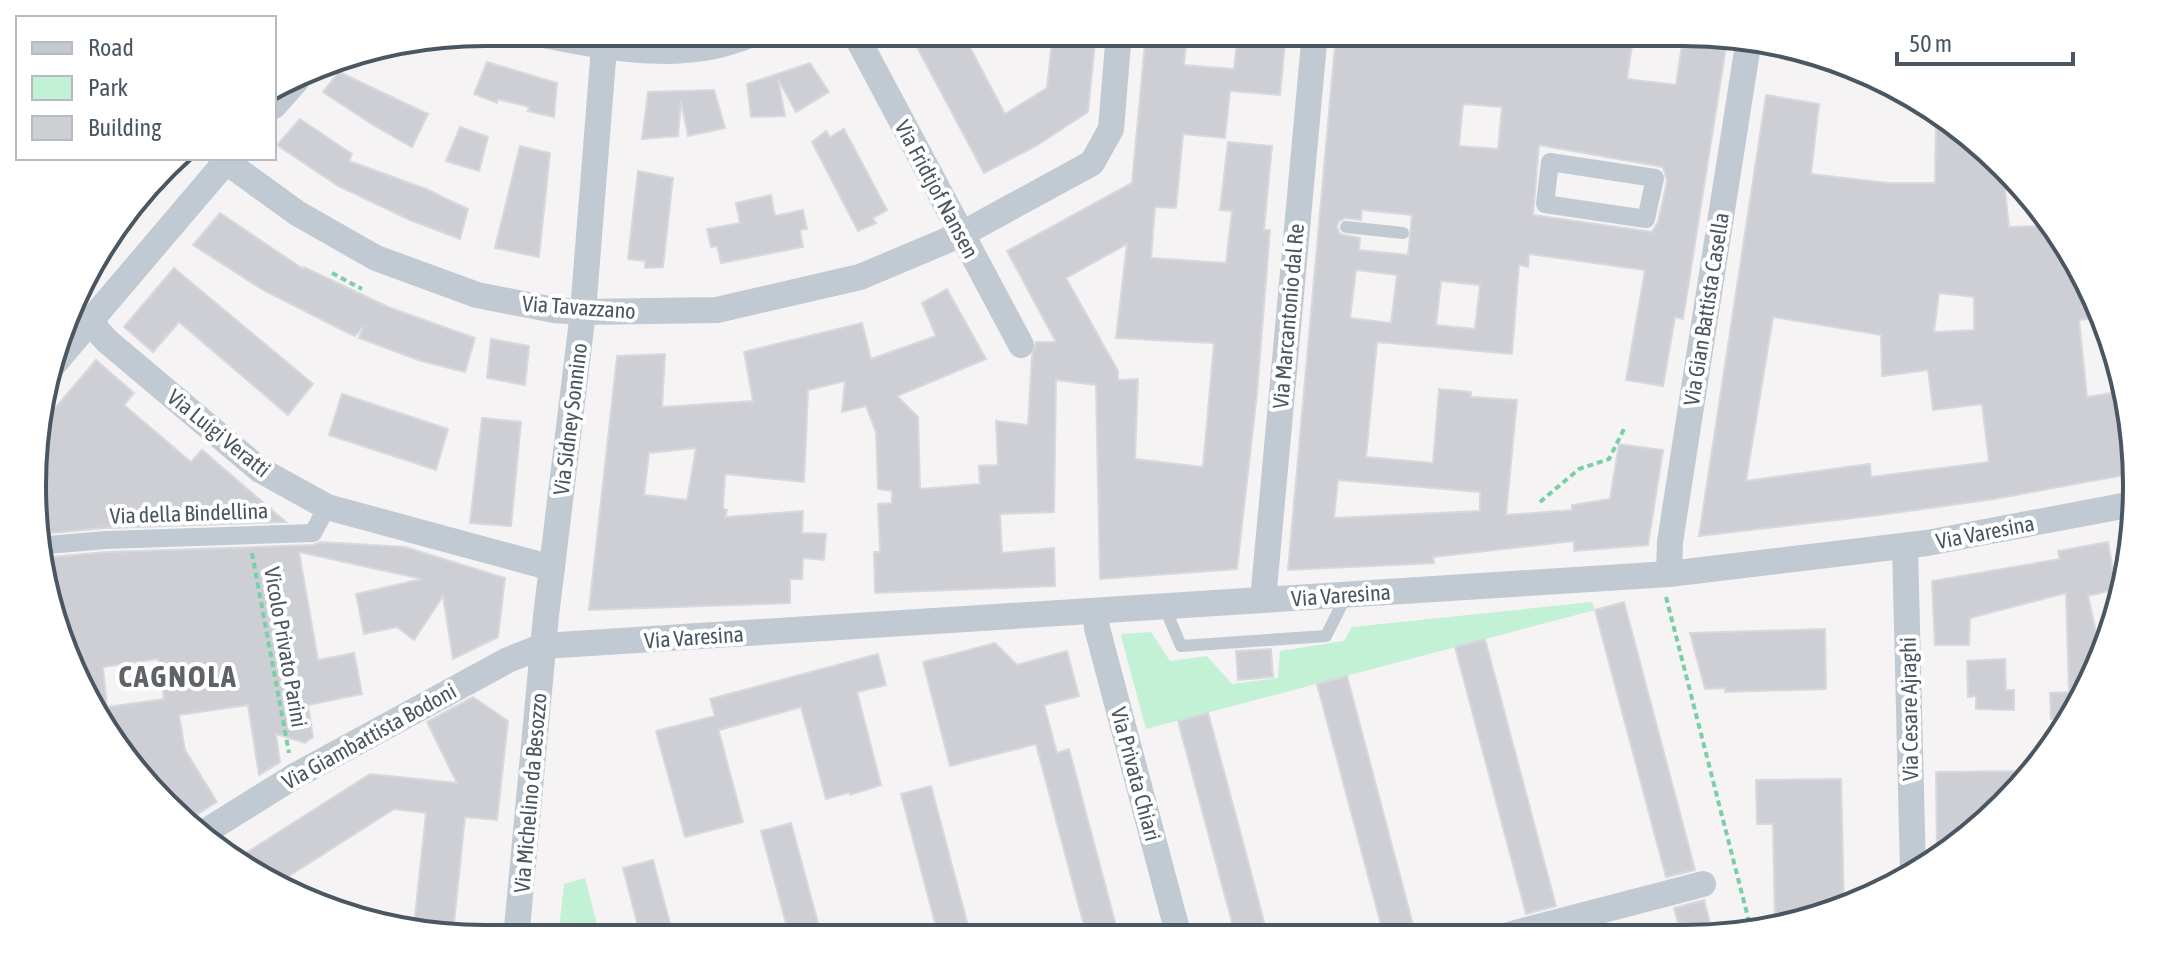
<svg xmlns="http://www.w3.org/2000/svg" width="2169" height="971" viewBox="0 0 2169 971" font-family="'Asap Condensed',sans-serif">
<rect width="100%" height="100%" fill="#f5f3f3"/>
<g fill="#c3f1d5">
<path d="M1592 602 1595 610 1146 729 1121 636 1122 634 1151 632 1170 661 1207 656 1232 684 1278 678 1280 651 1344 641 1352 627Z"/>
<path d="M585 878 601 939H558L564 884Z"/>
</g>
<g fill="#cdcfd5" stroke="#d7d9de" stroke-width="2" fill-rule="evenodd">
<path d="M909 32H962L1005 114 1047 88 1053 32H1096L1088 112 1036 146 984 173Z"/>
<path d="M1146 32H1187L1184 65 1234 69 1238 32H1286L1280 95 1230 91 1225 138 1183 134 1176 208 1155 207 1151 258 1226 263 1232 211 1220 210 1228 142 1272 146 1264 230H1270L1257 393 1237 569 1100 579 1096 385 1056 380 1054 512 1000 514 1002 553 1054 548 1055 586 875 593 874 552H880L878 504 892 503V491L878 489 876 432 866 406 842 412 845 381 808 390 804 482 725 474 723 509 727 510 725 517 803 511 802 533 826 534 824 560 803 558 802 579H790V603L589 610 617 356 665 354 662 407 753 401 744 352 862 323 871 359 936 336 922 303 947 289 986 359 897 396 918 417 920 489 980 484 979 466 998 465 996 421 1028 425 1032 356 1036 342H1056L1007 251 1132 183ZM1127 244 1116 338 1214 343 1203 467 1135 459 1138 379 1118 380V371L1066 278ZM696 448 687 500 644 495 649 453Z"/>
<path d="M1473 32H1634L1627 79 1676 85 1684 32 1727 41 1683 319 1675 317 1663 386 1626 380 1645 270 1529 254 1528 267 1519 265 1512 354 1377 342 1366 457 1433 463 1439 389 1471 392V397L1517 400 1506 515 1572 510V505L1610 499 1619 444 1663 450 1648 545 1574 551V541L1433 557 1434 563 1288 570 1336 34 1472 45ZM1463 104 1502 107 1498 149 1459 146ZM1539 145 1663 167 1667 181 1658 222 1652 232 1533 215ZM1362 210 1412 215 1408 255 1359 250 1360 238 1340 234 1337 227 1339 221 1346 218 1361 220ZM1356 270 1397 275 1391 323 1350 318ZM1441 281 1480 285 1475 329 1436 325ZM1338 480 1480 492V511L1334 518Z"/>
<path d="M487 62 557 83 554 117 528 111 529 107 498 99 497 103 474 94Z"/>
<path d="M810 63 829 92 796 112 778 79 785 116 751 117 747 84Z"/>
<path d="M339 72 428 114 412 147 373 125 323 92Z"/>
<path d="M714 90 725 128 688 136 681 101 678 136 642 139 648 92Z"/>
<path d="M1766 95 1819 104 1811 174 1888 183H1935L1936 119 2002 163 2009 227 2045 226 2102 312 2103 317 2079 320 2087 397 2118 392 2135 473 1994 499 1880 515 1699 536ZM1939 293 1974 297V330L1934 332ZM1773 317 1881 335 1882 376 1928 370 1933 410 1982 404 1989 462 1871 477 1870 464 1746 481Z"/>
<path d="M300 119 352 154 349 161 426 189 468 209 460 239 410 220 338 186 277 145Z"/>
<path d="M460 127 488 137 479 171 446 161Z"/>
<path d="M844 129 887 210 873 218 876 223 858 231 812 142 826 131 830 137Z"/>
<path d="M520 146 550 153 539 257 495 248Z"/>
<path d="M638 171 673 178 663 267 645 268V261L628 259Z"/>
<path d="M771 195 775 216 803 210 807 229 800 230 803 247 721 263 717 246 711 247 707 229 740 223 736 203Z"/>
<path d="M220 213 303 269 304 267 388 307 475 338 465 372 421 361 359 338 363 327 355 336 348 333 263 290 193 245Z"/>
<path d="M174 268 313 384 288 415 179 322 153 352 124 327Z"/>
<path d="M491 339 529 346 525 385 487 378Z"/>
<path d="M96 360 134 393 124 405 191 462 202 450 286 522 106 528 52 533 37 520 40 426Z"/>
<path d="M342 394 448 429 436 470 329 435Z"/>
<path d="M482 418 521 422 511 526 470 523Z"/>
<path d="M321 542 405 547 505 578 498 637 453 659 443 596 414 640 397 627 364 634 356 594 422 579 299 552 318 660 354 653 362 694 308 705 313 737 305 743 276 734 280 762 259 775 248 705 179 715 185 750 217 802 183 823 93 712 40 558 107 552 313 545ZM158 659 164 699 107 707 103 667Z"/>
<path d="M2108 542 2116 589 2088 596 2098 641 2100 664 2068 718 2051 719 2050 693 2069 692 2066 593 1970 618 1969 645H1935L1932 581 2060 559 2058 551Z"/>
<path d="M1624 602 1695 870 1666 877 1595 610Z"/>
<path d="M1825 629 1826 689 1725 692V688L1705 689 1690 633Z"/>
<path d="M1485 639 1556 906 1526 914 1455 647Z"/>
<path d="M995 643 1017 665 1067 651 1079 696 1044 705 1057 753 1069 749 1119 937H1087L1036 744 950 766 923 662Z"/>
<path d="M1271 649 1273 677 1238 680 1236 651Z"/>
<path d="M878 654 886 685 857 692 881 785 850 795V792L826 799 801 707 719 730 718 728 743 822 685 837 656 731 715 716 710 699Z"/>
<path d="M2005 659 2006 690H2014V710L1976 709V696L1968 697 1967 661Z"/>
<path d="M1347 676 1416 936H1384L1317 684Z"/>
<path d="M473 697 508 721 497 820 465 817 453 933 414 925 426 813 394 809 278 883 238 858 370 774 457 783 427 722Z"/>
<path d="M1208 713 1239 827 1268 937H1236L1178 721Z"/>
<path d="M2034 771 1960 845 1952 850H1937L1936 772Z"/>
<path d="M1841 779 1844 908 1795 921 1775 922 1773 824H1757L1756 780Z"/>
<path d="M931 786 971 937 939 938 901 794Z"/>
<path d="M791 823 822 938H790L761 831Z"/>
<path d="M653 860 674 938H641L623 868Z"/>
<path d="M1704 900 1713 935H1681L1674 908Z"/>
</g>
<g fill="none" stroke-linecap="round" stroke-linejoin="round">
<g stroke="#7ad0a6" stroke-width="4" stroke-dasharray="6 4" stroke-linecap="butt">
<path d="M332 273 362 289"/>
<path d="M1540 502 1579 469 1609 459 1624 429"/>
<path d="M252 553 289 753"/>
<path d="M1666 597 1752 933"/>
</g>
<g stroke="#c1cad2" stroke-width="12">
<path d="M1346 227 1403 233"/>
<path d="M1164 606 1181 646 1326 636 1346 596"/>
</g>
<g stroke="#c1cad2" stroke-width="18">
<path d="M1550 162 1655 178 1646 219 1545 204Z"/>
<path d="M36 546 106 540 313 533 327 507"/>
</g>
<g stroke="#c1cad2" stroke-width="26">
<path d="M529 32C587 44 651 58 710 47 727 44 743 37 759 32"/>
<path d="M854 32 1021 345"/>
<path d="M274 106 296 81"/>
<path d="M221 158 297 213 376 258 477 295 554 310 583 312 717 310 860 277 962 234 1092 163 1111 129 1119 32"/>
<path d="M89 321 107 341 260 470 327 507 552 568"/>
<path d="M53 365 229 158"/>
<path d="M1905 546 1913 872"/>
<path d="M1669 574 1670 542 1686 439 1748 45"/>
<path d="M1263 600 1315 32"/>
<path d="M1096 611 1097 628 1179 937"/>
<path d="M200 835 293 777 508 660 543 646 1669 574 1927 543 2133 504"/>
<path d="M1504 936 1703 884"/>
<path d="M516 939 546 616 583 312 604 47"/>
</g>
</g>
<g text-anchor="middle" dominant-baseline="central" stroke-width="8" stroke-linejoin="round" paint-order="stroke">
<g font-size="22" fill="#4a5661" stroke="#fff">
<text transform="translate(937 189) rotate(62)">Via Fridtjof Nansen</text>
<text transform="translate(579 307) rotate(4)">Via Tavazzano</text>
<text transform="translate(1706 309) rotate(-81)">Via Gian Battista Casella</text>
<text transform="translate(1288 316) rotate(-85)">Via Marcantonio dal Re</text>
<text transform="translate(570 419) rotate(-83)">Via Sidney Sonnino</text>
<text transform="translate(219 433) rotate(39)">Via Luigi Veratti</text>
<text transform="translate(189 513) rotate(-2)">Via della Bindellina</text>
<text transform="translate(1985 532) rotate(-11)">Via Varesina</text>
<text transform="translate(1341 595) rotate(-4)">Via Varesina</text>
<text transform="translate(694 637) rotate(-4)">Via Varesina</text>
<text transform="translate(286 647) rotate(80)">Vicolo Privato Parini</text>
<text transform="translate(1909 709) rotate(-91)">Via Cesare Ajraghi</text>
<text transform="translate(369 736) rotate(-29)">Via Giambattista Bodoni</text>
<text transform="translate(1136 774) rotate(75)">Via Privata Chiari</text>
<text transform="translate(530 793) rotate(-85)">Via Michelino da Besozzo</text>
</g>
<g font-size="30" font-weight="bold" letter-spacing="2" fill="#5f6368" stroke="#fff">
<text x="178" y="676">CAGNOLA</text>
</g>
</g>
<path d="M0 0H2169V971H0ZM485 46H1684A439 439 0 0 1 2123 485V486A439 439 0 0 1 1684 925H485A439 439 0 0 1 46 486V485A439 439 0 0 1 485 46Z" fill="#fff" fill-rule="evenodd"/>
<path fill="none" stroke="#4a5661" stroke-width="4" d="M485 46H1684A439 439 0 0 1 2123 485V486A439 439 0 0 1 1684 925H485A439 439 0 0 1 46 486V485A439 439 0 0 1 485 46Z"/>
<rect x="16" y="16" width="260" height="144" fill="#ffffff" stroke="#b7bbc0" stroke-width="2"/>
<rect x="32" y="42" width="40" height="12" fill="#c1cad2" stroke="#b7bbc0" stroke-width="2"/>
<text x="88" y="56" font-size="24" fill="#4a5661">Road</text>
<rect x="32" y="76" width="40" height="24" fill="#c3f1d5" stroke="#b7bbc0" stroke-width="2"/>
<text x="88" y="96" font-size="24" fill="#4a5661">Park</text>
<rect x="32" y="116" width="40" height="24" fill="#cdcfd5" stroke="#b7bbc0" stroke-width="2"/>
<text x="88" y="136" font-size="24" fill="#4a5661">Building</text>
<path d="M1897 52v12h176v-12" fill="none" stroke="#4a5661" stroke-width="4"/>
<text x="1909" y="52" font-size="24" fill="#4a5661" stroke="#ffffff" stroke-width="6" paint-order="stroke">50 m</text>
</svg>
